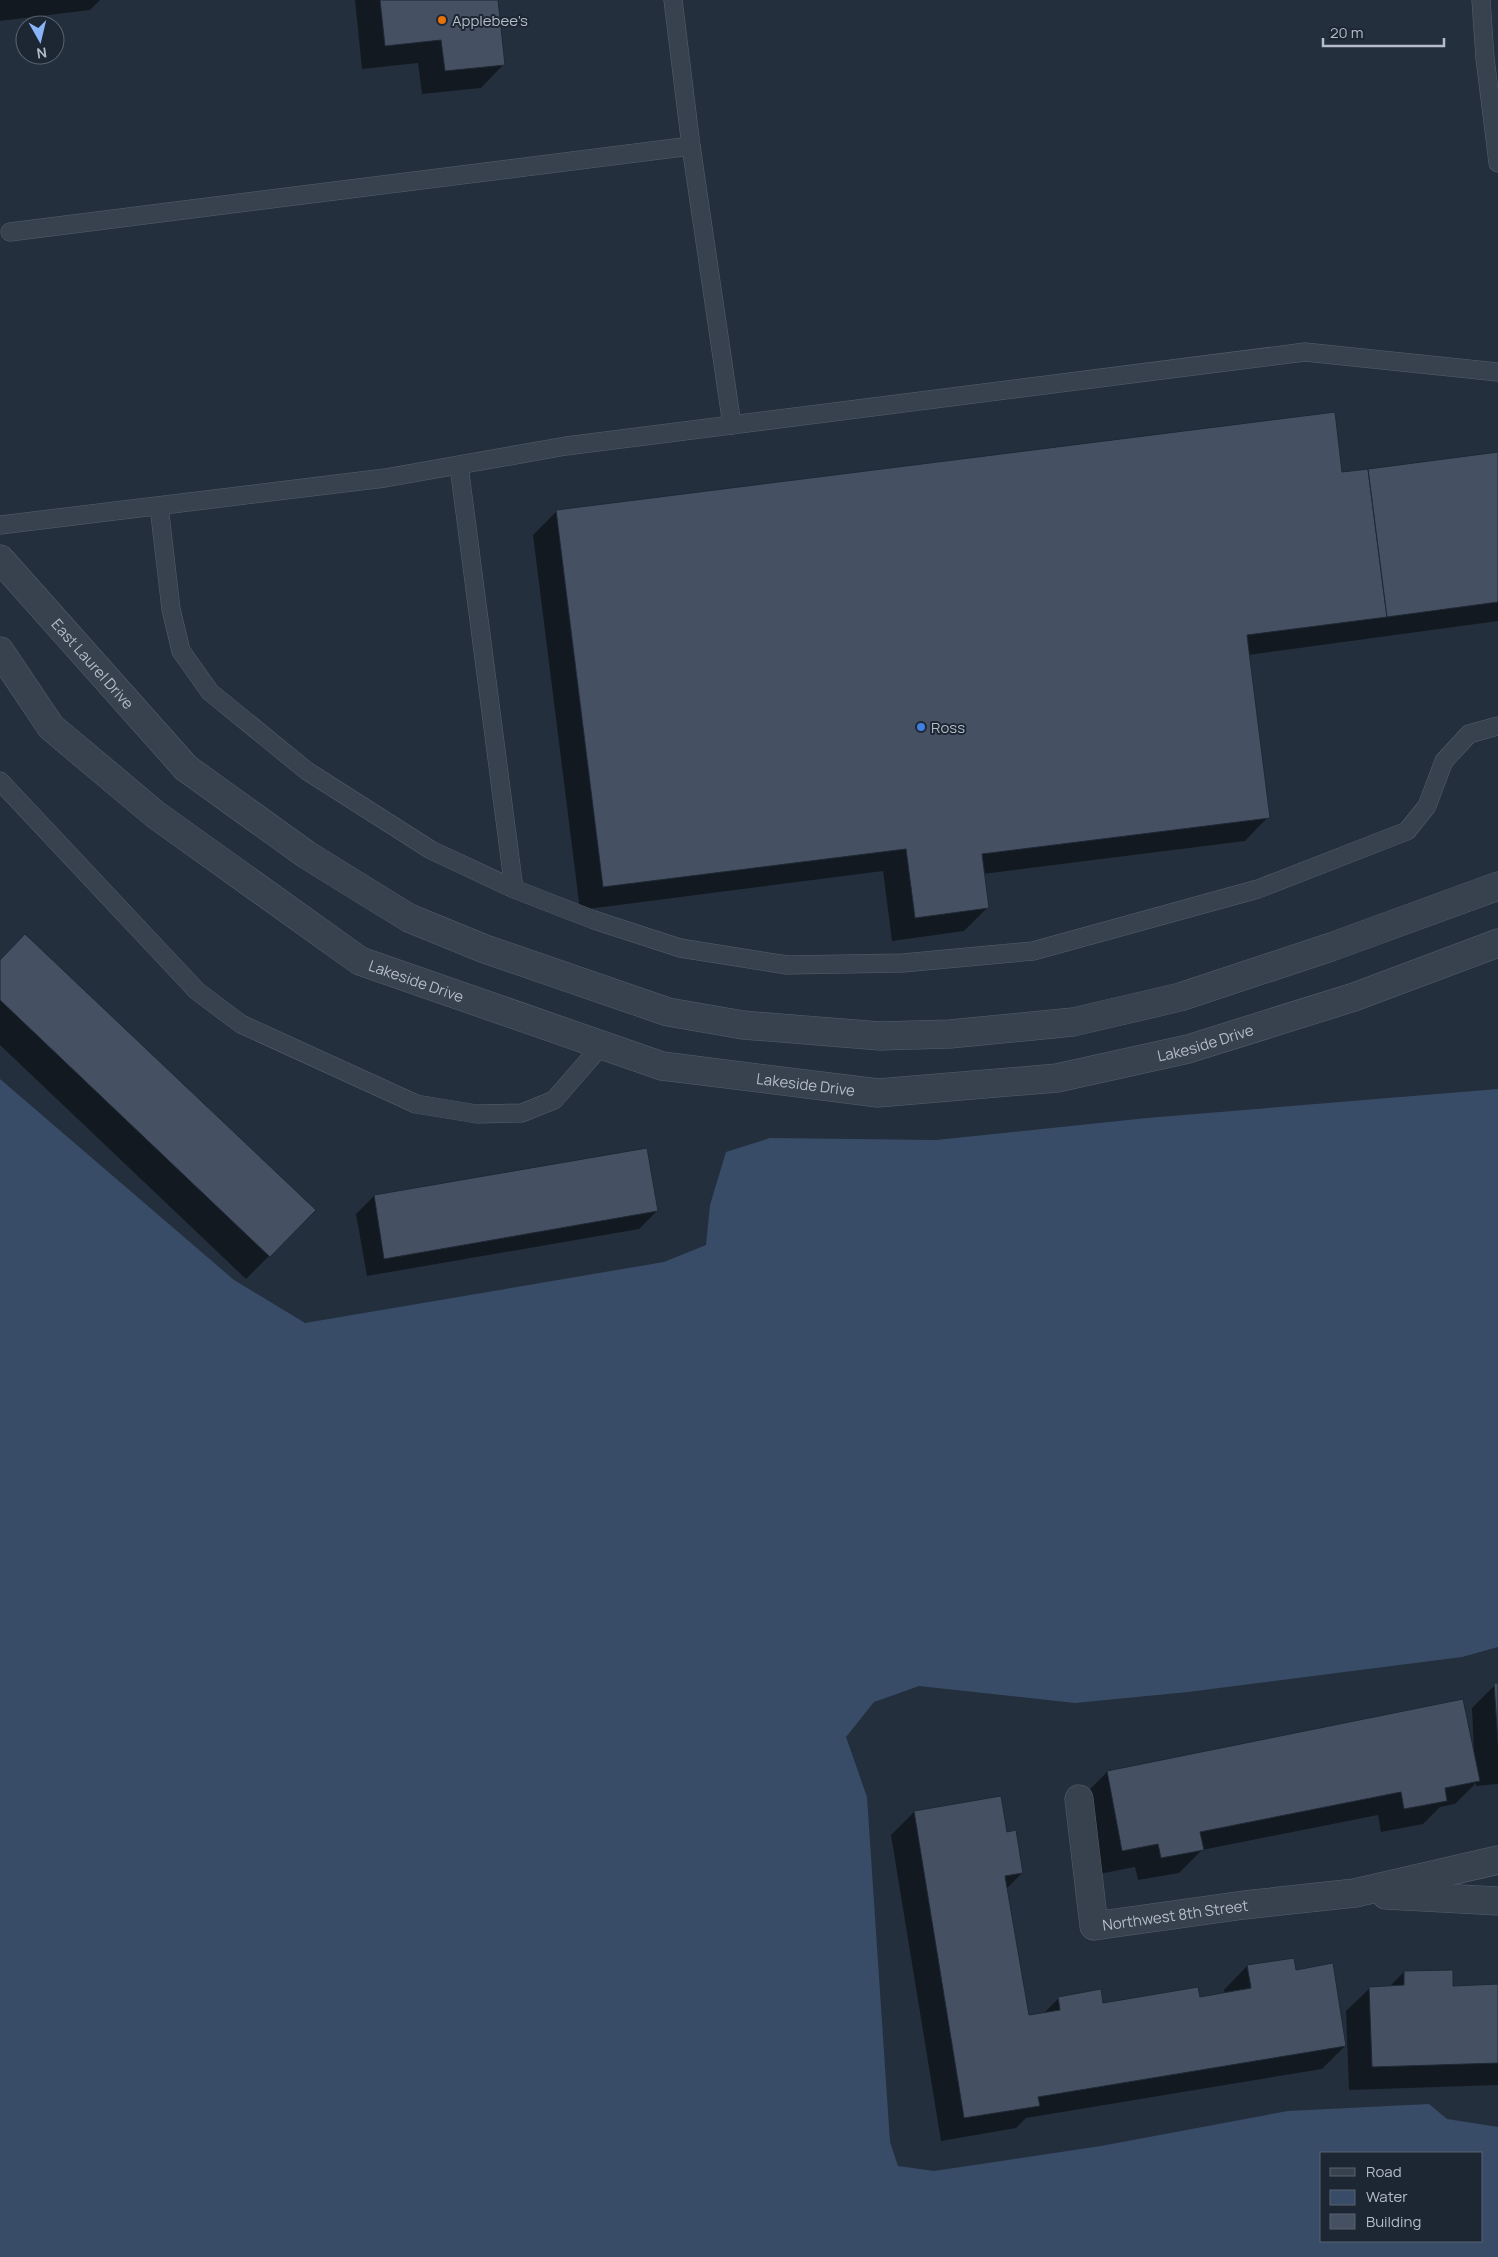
<svg xmlns="http://www.w3.org/2000/svg" width="1498" height="2257" viewBox="0 0 1498 2257" font-family="Manrope,sans-serif">
<rect width="100%" height="100%" fill="#242f3e"/>
<path fill="#394c67" fill-rule="evenodd" d="M0 1079 234 1280 305 1323 664 1262 706 1245 710 1205 726 1152 770 1138 936 1140 1147 1118 1498 1089V1647L1462 1657 1188 1692 1075 1703 919 1686 874 1702 846 1737 867 1797 890 2142 898 2166 934 2171 1101 2146 1288 2111 1429 2104 1447 2119 1498 2127V2257H0ZM1322 2153H1482V2241H1322Z"/>
<g fill="#0007">
<path d="M0 0H100L90 10 0 21Z"/>
<path d="M355 0H497L504 64 481 88 422 94 418 63 362 69Z"/>
<path d="M1498 453V621L1248 655 1268 817 1245 841 983 874 987 908 964 931 892 941 883 871 580 910 533 535 556 512 1341 474Z"/>
<path d="M0 961 269 1256 246 1279 0 1045Z"/>
<path d="M646 1149 657 1211 639 1229 367 1276 356 1214 374 1196Z"/>
<path d="M1498 1684V1784L1476 1786V1783L1455 1804 1440 1807 1423 1824 1381 1832 1378 1815 1202 1850 1179 1873 1138 1880 1135 1867 1099 1874 1084 1795 1107 1772 1474 1752 1472 1708 1495 1685Z"/>
<path d="M914 1812 1006 1834 1022 1873 1006 1889 1028 2016 1043 2014 1059 1998 1102 2005 1199 1998 1225 1994 1224 1990 1247 1966 1345 2046 1322 2069 1026 2118 1016 2128 941 2141 891 1835Z"/>
<path d="M1404 1972 1452 1987 1498 1986V2085L1349 2090 1346 2011 1370 1988 1389 1987Z"/>
</g>
<g fill="#455162" stroke="#1f2835">
<path d="M380 0H498L505 65 445 71 441 40 385 46Z"/>
<path d="M1335 412 1342 472 1368 469 1387 617 1247 635 1270 818 982 854 989 908 915 918 906 849 603 887 556 510Z"/>
<path d="M1498 452V602L1387 617 1368 469Z"/>
<path d="M25 934 316 1210 270 1257 0 1000V960Z"/>
<path d="M647 1148 658 1211 384 1259 374 1195Z"/>
<path d="M1494 1683H1498V1743Z"/>
<path d="M1463 1699 1480 1781 1445 1788 1447 1801 1404 1809 1401 1792 1200 1832 1204 1850 1161 1858 1158 1844 1122 1851 1107 1771Z"/>
<path d="M1001 1796 1007 1832 1016 1830 1023 1873 1005 1876 1029 2015 1060 2010 1058 1997 1101 1989 1103 2003 1198 1987 1200 1997 1251 1988 1247 1965 1294 1958 1296 1970 1333 1963 1346 2046 1038 2097 1040 2106 964 2118 914 1811Z"/>
<path d="M1453 1970V1986L1498 1984V2063L1372 2067 1369 1987 1404 1985V1971Z"/>
</g>
<g fill="none" stroke-linecap="round" stroke-linejoin="round">
<defs>
<g id="lane">
<path d="M673 0 691 146 732 425"/>
<path d="M1481 0 1485 58 1498 163"/>
<path d="M10 232 691 146"/>
<path d="M459 466 514 889"/>
<path d="M159 506 171 609 181 651 210 692 307 771 431 850 514 889 594 920 680 948 787 965 903 963 1033 951 1258 889 1407 831 1427 806 1444 761 1469 734 1498 726"/>
<path d="M0 525 385 478 566 446 1305 352 1498 372"/>
<path d="M0 781 197 991 241 1024 416 1104 477 1114 522 1113 554 1100 602 1045"/>
</g>
<g id="street">
<path id="s1" d="M0 559 186 768 307 855 409 918 485 949 668 1012 743 1025 880 1036 950 1034 1073 1022 1180 997 1331 947 1498 886"/>
<path id="s2" d="M0 651 51 727 156 815 360 961 662 1066 878 1093 1057 1078 1188 1049 1354 997 1498 943"/>
<path id="s3" d="M1079 1799 1094 1926 1244 1905 1355 1893 1498 1860"/>
<path d="M1386 1895 1498 1901"/>
</g>
</defs>
<use href="#lane" stroke="#565f6c" stroke-width="19"/>
<use href="#street" stroke="#565f6c" stroke-width="29"/>
<use href="#lane" stroke="#38414e" stroke-width="18"/>
<use href="#street" stroke="#38414e" stroke-width="28"/>
</g>
<circle fill="#e8710a" stroke="#1d2633" stroke-width="2" cx="442" cy="20" r="5"/>
<circle fill="#3f7fe0" stroke="#1d2633" stroke-width="2" cx="921" cy="727" r="5"/>
<g text-anchor="middle" dominant-baseline="central" stroke-width="4" stroke-linejoin="round" paint-order="stroke">
<g font-size="15" fill="#b4bcc9" stroke="#1d2633" text-anchor="start">
<text x="452" y="20">Applebee's</text>
<text x="931" y="727">Ross</text>
</g>
<g font-size="15" fill="#b4bcc9" stroke="#1d2633">
<text stroke="none"><textPath href="#s1" startOffset="140">East Laurel Drive</textPath></text>
<text stroke="none"><textPath href="#s2" startOffset="539">Lakeside Drive</textPath></text>
<text stroke="none"><textPath href="#s2" startOffset="1349">Lakeside Drive</textPath></text>
<text stroke="none"><textPath href="#s2" startOffset="944">Lakeside Drive</textPath></text>
<text stroke="none"><textPath href="#s3" startOffset="210">Northwest 8th Street</textPath></text>
</g>
</g>
<rect x="1320" y="2152" width="162" height="90" fill="#1d2633" stroke="#59626f"/>
<rect x="1330" y="2168" width="25" height="8" fill="#38414e" stroke="#59626f"/>
<text x="1366" y="2177" font-size="15" fill="#b4bcc9">Road</text>
<rect x="1330" y="2190" width="25" height="15" fill="#394c67" stroke="#59626f"/>
<text x="1366" y="2202" font-size="15" fill="#b4bcc9">Water</text>
<rect x="1330" y="2214" width="25" height="15" fill="#455162" stroke="#59626f"/>
<text x="1366" y="2227" font-size="15" fill="#b4bcc9">Building</text>
<g transform="translate(40 40) rotate(172)"><circle r="24" fill="#1d2633" stroke="#59626f"/>
<path d="M0-4L9 19L0 12L-9 19Z" fill="#8ab4f8"/>
<text y="-8" font-size="14" font-weight="bold" text-anchor="middle" fill="#b4bcc9">N</text>
</g>
<path d="M1323 38v8h121v-8" fill="none" stroke="#b4bcc9" stroke-width="2.5"/>
<text x="1330" y="38" font-size="15" fill="#b4bcc9" stroke="#1d2633" stroke-width="4" paint-order="stroke">20 m</text>
</svg>
